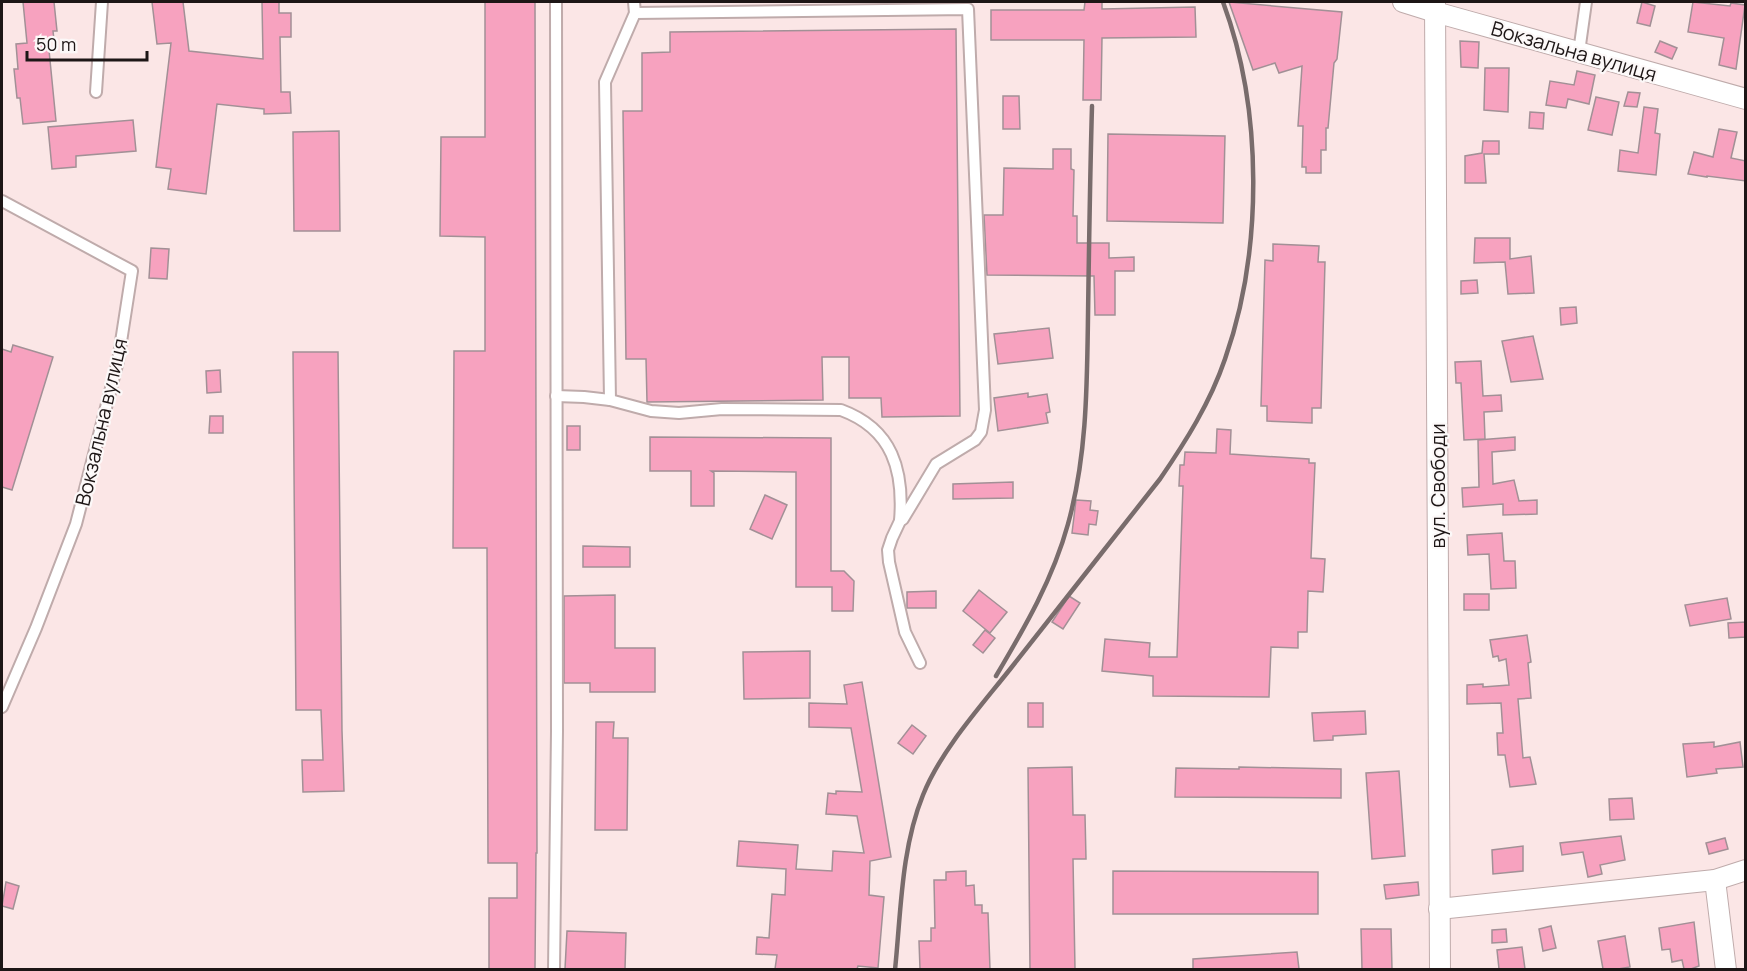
<svg xmlns="http://www.w3.org/2000/svg" width="1747" height="971" viewBox="0 0 1747 971" font-family="Manrope,sans-serif">
<rect width="100%" height="100%" fill="#fbe6e6"/>
<g fill="#f7a2bf" stroke="#a29096" stroke-width="1.5">
<path d="M23 2H54L57 31H53L54 40H48L56 121 23 124 20 98H17L14 69H18L16 44 27 43Z"/>
<path d="M152 2H183L189 51 263 59 262 2H279V13H291V37H280L281 92H290L291 113 264 114V109L217 104 206 194 168 189 171 169 156 167 171 43 157 44Z"/>
<path d="M485 2H535L537 853H536L535 969H489V898H517V863H488L487 548H453L454 351H485V237L440 236 441 137H485Z"/>
<path d="M1085 2H1102V9L1195 7 1196 37 1102 38 1101 100H1083L1084 40H991V10H1084Z"/>
<path d="M1229 2 1342 12 1337 59 1334 63 1328 128H1326V150H1321V173H1306V167H1302L1303 126H1298L1302 66 1279 73 1275 63 1253 70Z"/>
<path d="M1642 2 1655 6 1650 26 1637 23Z"/>
<path d="M1693 2 1730 6 1731 3 1745 5 1736 69 1719 65 1724 38 1688 32Z"/>
<path d="M956 29 960 416 882 417 881 398H849V357H822L823 400 647 402 646 359H626L623 111H642V53L670 52V32Z"/>
<path d="M1460 41 1479 42 1478 68 1461 67Z"/>
<path d="M1660 41 1677 48 1672 59 1655 52Z"/>
<path d="M1485 68H1509L1508 112 1484 110Z"/>
<path d="M1577 71 1595 75 1589 104 1568 99 1566 108 1546 105 1550 81 1574 85Z"/>
<path d="M1628 92 1640 93 1637 107 1624 106Z"/>
<path d="M1003 96H1019L1020 129H1003Z"/>
<path d="M1596 97 1619 102 1612 135 1588 130Z"/>
<path d="M1644 107 1658 109 1655 133 1660 134 1656 175 1618 171 1620 150 1638 153Z"/>
<path d="M1530 112 1544 113 1543 129 1529 128Z"/>
<path d="M133 120 136 151 76 156V167L52 169 48 127Z"/>
<path d="M1719 129 1737 132 1731 158 1746 161V181L1707 176V177L1688 174 1694 152 1713 157Z"/>
<path d="M339 131 340 231H294L293 132Z"/>
<path d="M1108 134 1225 136 1223 223 1107 221Z"/>
<path d="M1483 141H1499V154H1484L1486 183H1465V156L1482 153Z"/>
<path d="M1053 149H1071V169L1074 170 1073 216H1077V243H1109V258L1134 257V271H1115V315H1095L1094 276 987 275 984 215H1003L1004 168 1053 169Z"/>
<path d="M1475 238H1510V259L1531 256 1534 293 1508 294 1505 262 1474 263Z"/>
<path d="M1273 244 1319 246 1318 262H1325L1321 408H1312V423L1267 421V406H1261L1265 260 1273 261Z"/>
<path d="M151 248 169 249 167 279 149 278Z"/>
<path d="M1477 280 1478 293 1461 294V281Z"/>
<path d="M1576 307 1577 323 1561 325 1560 308Z"/>
<path d="M1049 328 1053 358 998 364 994 334Z"/>
<path d="M1533 336 1543 379 1511 382 1502 341Z"/>
<path d="M13 345 53 357 12 490 2 487V349L11 352Z"/>
<path d="M293 352H338L342 731 344 791 303 792 302 760H323L321 710H296Z"/>
<path d="M1481 361 1483 396 1501 395 1502 411 1484 412 1485 439 1464 440 1461 383H1456L1455 362Z"/>
<path d="M220 370 221 392 207 393 206 371Z"/>
<path d="M1028 393V397L1047 394 1050 412 1046 413 1048 423 998 431 994 398Z"/>
<path d="M210 416H223V433H209Z"/>
<rect x="567" y="426" width="13" height="24"/>
<path d="M1217 429 1231 430 1230 454 1309 459V463H1315L1311 558 1325 559 1323 592 1308 591 1307 632H1298V648L1271 647 1269 697 1153 696V676L1102 671 1105 639 1150 643 1149 657H1177L1183 486H1179L1180 465H1184L1185 452 1216 453Z"/>
<path d="M650 437 831 438V571H844L854 581 853 611H832V587H796V472L711 471 714 473V506H691V471H650Z"/>
<path d="M1515 437V450L1492 452 1493 484 1514 480 1519 501 1537 500V514L1503 515V504L1463 507 1462 488 1479 487 1478 440Z"/>
<path d="M1013 482V498L953 499V484Z"/>
<path d="M765 495 787 505 772 539 750 529Z"/>
<path d="M1076 500 1091 501 1090 510 1098 511 1096 525 1089 524 1088 535 1072 533Z"/>
<path d="M1502 533 1504 561H1515L1516 588 1491 589 1489 554 1468 555 1467 535Z"/>
<path d="M583 546 630 547V567H583Z"/>
<path d="M979 590 1007 612 990 633 963 611Z"/>
<path d="M936 591V608H907V592Z"/>
<rect x="1464" y="594" width="25" height="16"/>
<path d="M615 595V648H655V692H590V683H564V596Z"/>
<path d="M1069 596 1080 603 1063 629 1052 622Z"/>
<path d="M1727 598 1731 619 1690 626 1685 605Z"/>
<path d="M1746 622V637L1729 638 1728 623Z"/>
<path d="M985 630 995 638 983 653 973 645Z"/>
<path d="M1527 635 1531 662 1528 663 1531 698 1518 699 1523 758 1530 757 1536 784 1510 787 1505 755H1498L1497 733H1503L1501 703 1467 704V685L1483 684V687L1509 685 1506 659 1499 661 1498 656 1493 657 1490 640Z"/>
<path d="M810 651V698L744 699 743 652Z"/>
<path d="M862 682 891 857 870 861 869 895 884 897 878 968 858 966 857 969H775L777 955 756 954 757 937 769 938 772 894 785 895 786 869 737 866 739 841 798 845 796 869 832 871 833 851 864 853 857 816 826 814 828 793 836 794V791L862 792 851 728 809 727V703L847 704 844 685Z"/>
<rect x="1028" y="703" width="15" height="24"/>
<path d="M1365 711 1366 734 1333 736V740L1314 741 1312 713Z"/>
<path d="M596 722H614L613 738H628L627 830H595Z"/>
<path d="M912 725 926 736 913 754 898 743Z"/>
<path d="M1714 742V747L1740 742 1743 767 1716 769 1717 773 1687 777 1683 744Z"/>
<path d="M1072 767 1073 815H1085L1086 859H1073L1075 969H1030L1028 768Z"/>
<path d="M1239 767 1341 769V798L1175 797 1176 768 1239 769Z"/>
<path d="M1399 771 1405 856 1372 859 1366 773Z"/>
<path d="M1632 798 1634 819 1610 820 1609 799Z"/>
<path d="M1621 836 1625 860 1600 865 1602 874 1588 877 1583 852 1562 855 1560 843Z"/>
<path d="M1725 838 1728 849 1709 854 1706 843Z"/>
<path d="M1523 846V871L1493 874 1492 850Z"/>
<path d="M966 871V886L974 885 975 905H982V913H988L990 969H920L919 941H931V928H935L934 880H946V872Z"/>
<path d="M1113 871 1318 872V914H1113Z"/>
<path d="M6 882 19 886 13 909 2 906Z"/>
<path d="M1418 882 1419 895 1386 899 1384 885Z"/>
<path d="M1694 922 1699 966 1691 969H1684L1682 960 1672 962 1670 949 1662 950 1659 928Z"/>
<path d="M1551 926 1556 948 1543 951 1539 929Z"/>
<path d="M1361 929H1391L1392 969H1362Z"/>
<path d="M1506 929 1507 942 1492 943V930Z"/>
<path d="M567 931 626 933 625 969H565Z"/>
<path d="M1625 936 1630 967 1618 969H1603L1598 941Z"/>
<path d="M1522 947 1525 969H1499L1497 950Z"/>
<path d="M1297 952 1299 969H1193V959Z"/>
</g>
<g fill="none" stroke-linecap="round" stroke-linejoin="round">
<defs>
<g id="service">
<path d="M634 2 635 13 605 82 610 400 651 411 679 413 722 409 841 410C893 429 904 471 900 521"/>
<path d="M635 13 968 9 985 410 981 432 975 440 936 464 903 519 900 521 892 538 888 550 889 562 905 632 920 663"/>
<path d="M1579 52 1586 2"/>
<path d="M96 92 102 2"/>
<path d="M2 201 132 271 118 361 76 524 36 628 2 707"/>
<path d="M556 396 584 397 610 400"/>
<path d="M554 970 557 731 556 2"/>
</g>
<g id="minor">
<path d="M1403 2 1435 12 1746 99"/>
<path d="M1435 2 1440 970"/>
<path d="M1715 880 1726 970"/>
<path d="M1439 909 1715 880 1746 870"/>
</g>
</defs>
<use href="#service" stroke="#bfabab" stroke-width="14"/>
<use href="#minor" stroke="#bfabab" stroke-width="22"/>
<use href="#service" stroke="#fff" stroke-width="10"/>
<use href="#minor" stroke="#fff" stroke-width="20"/>
<g stroke="#796c6c" stroke-width="4.5">
<path d="M996 676C1025 627 1053 579 1068 524 1087 456 1087 385 1088 316 1089 246 1090 176 1092 106"/>
<path d="M895 970C901 912 901 849 923 795 941 750 981 706 1011 668 1061 605 1110 542 1160 479 1186 441 1210 403 1225 359 1263 251 1263 110 1223 2"/>
</g>
</g>
<g text-anchor="middle" dominant-baseline="central" stroke-width="4.5" stroke-linejoin="round" paint-order="stroke">
<g font-size="20" fill="#1d1616" stroke="#fcf8f8">
<text transform="translate(1574 51) rotate(16)">Вокзальна вулиця</text>
<text transform="translate(101 422) rotate(-77)">Вокзальна вулиця</text>
<text transform="translate(1437 486) rotate(-90)">вул. Свободи</text>
</g>
</g>
<rect width="1747" height="971" fill="none" stroke="#1d1616" stroke-width="6"/>
<path d="M27 51v9h120v-9" fill="none" stroke="#1d1616" stroke-width="3"/>
<text x="36" y="51" font-size="18" fill="#1d1616" stroke="#fcf8f8" stroke-width="4.5" paint-order="stroke">50 m</text>
</svg>
